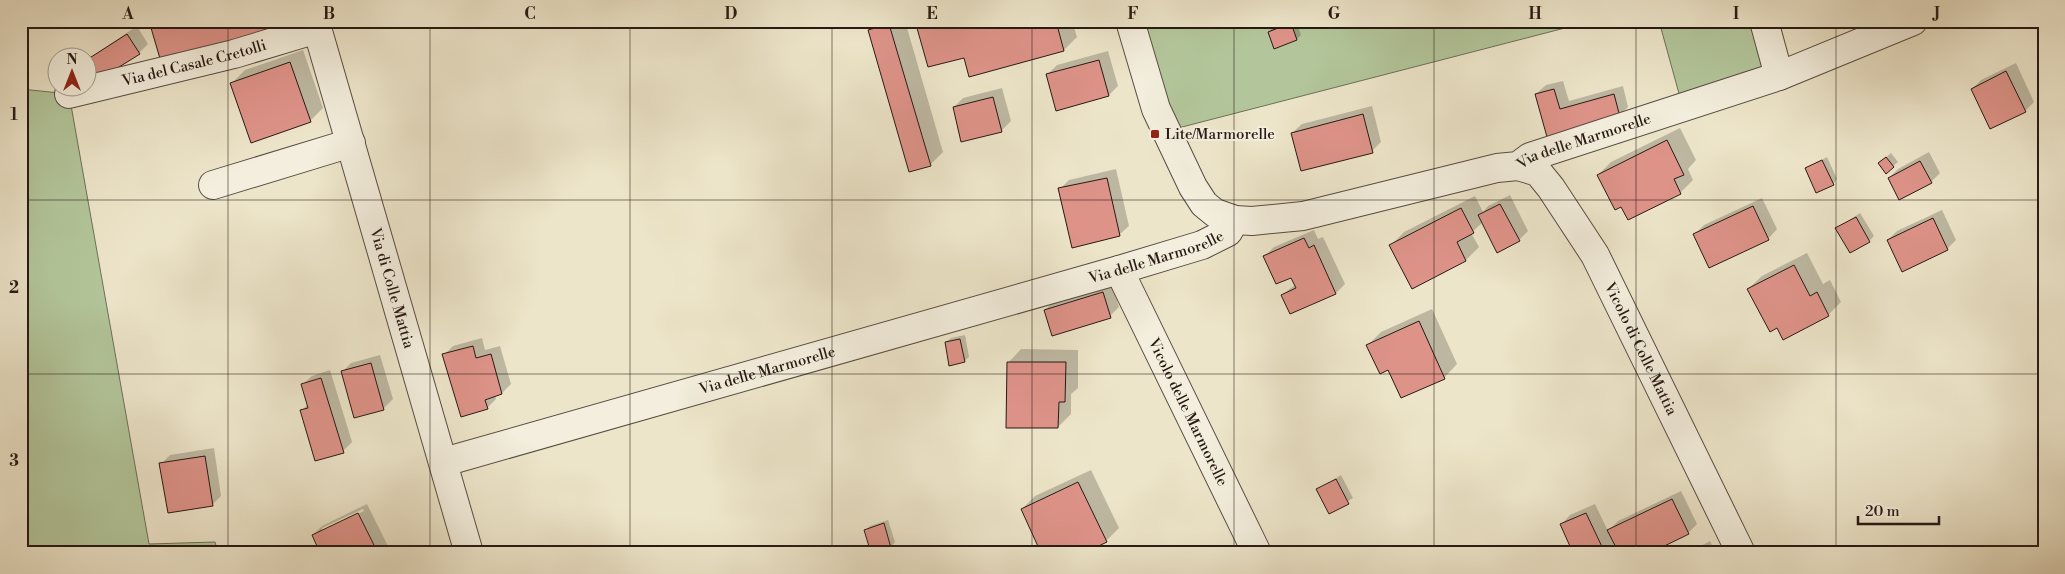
<svg xmlns="http://www.w3.org/2000/svg" width="2065" height="574" viewBox="0 0 2065 574" font-family="'Libre Bodoni',serif">
<rect width="100%" height="100%" fill="#ede5ca"/>
<filter id="stains"><feTurbulence type="fractalNoise" baseFrequency=".004" numOctaves="4"/><feColorMatrix values="0 0 0 0 .2 0 0 0 0 .09 0 0 0 0 .02 0 0 0 .5 -.17"/></filter>
<radialGradient id="worn" r=".72"><stop offset=".6" stop-color="#630" stop-opacity="0"/><stop offset="1" stop-color="#630" stop-opacity=".3"/></radialGradient>
<g fill="#b3c69b" stroke="#6d7058">
<path d="M1125 21H1592L1155 134Z"/>
<path d="M1659 21H1764L1779 76 1683 108Z"/>
<path d="M21 89 69 94 149 544 215 542 218 553H21Z"/>
</g>
<g fill="#0003" fill-rule="evenodd">
<path d="M879 21H905L943 152 930 165 870 31Z"/>
<path d="M916 21H1072L1077 37 1064 50 965 56Z"/>
<path d="M1290 21H1296L1301 35 1297 39 1275 47 1269 32 1273 27Z"/>
<path d="M137 26 148 44 139 53 95 80 88 69V59Z"/>
<path d="M303 50 323 108 310 121 232 83 245 70Z"/>
<path d="M1108 51 1118 86 1109 95 1048 74 1057 65Z"/>
<path d="M2016 63 2034 102 2025 111 1972 89 1981 80Z"/>
<path d="M1563 81 1569 101 1623 86 1628 107 1619 116 1548 136 1536 94 1546 85Z"/>
<path d="M1002 88 1011 121 1002 130 962 140 954 107 963 98Z"/>
<path d="M1372 106 1381 142 1372 151 1292 133 1302 124Z"/>
<path d="M1680 128 1696 160 1688 169 1693 180 1680 193 1621 206 1598 175 1611 162Z"/>
<path d="M1929 152 1940 173 1931 182 1889 178 1898 169Z"/>
<path d="M1891 153 1898 162 1886 172 1884 159Z"/>
<path d="M1827 157 1837 179 1833 184 1806 168Z"/>
<path d="M1116 169 1129 226 1119 235 1060 189 1069 180Z"/>
<path d="M1510 195 1528 231 1519 240 1483 222 1471 233 1479 247 1466 260 1413 287 1391 245 1404 232 1475 196 1483 212 1488 206Z"/>
<path d="M1762 198 1777 229 1768 239 1695 234 1704 225Z"/>
<path d="M1942 210 1956 240 1947 249 1888 240 1897 231Z"/>
<path d="M1860 213 1874 236 1869 241 1837 229Z"/>
<path d="M1314 230 1318 239 1323 237 1345 284 1336 293 1290 313 1282 295 1296 284 1292 276 1265 256 1274 247Z"/>
<path d="M1807 253 1823 284 1830 280 1841 302 1828 315 1778 327 1748 289 1762 276Z"/>
<path d="M1112 283 1119 307 1110 316 1045 310 1054 301Z"/>
<path d="M1432 309 1457 364 1444 378 1389 368 1368 345 1381 332Z"/>
<path d="M965 335 969 357 964 361 946 342 951 338Z"/>
<path d="M482 338 485 350 500 346 511 384 502 393 495 395 496 399 487 408 444 355 453 346Z"/>
<path d="M1021 349 1078 350V388L1071 394V414L1058 427 1008 363Z"/>
<path d="M380 355 393 399 384 408 355 417 342 372 351 363Z"/>
<path d="M330 370 352 442 343 451 301 411 308 404 302 385 312 376Z"/>
<path d="M214 448 221 496 212 505 161 464 170 455Z"/>
<path d="M1091 470 1119 528 1106 541 1022 509 1035 496Z"/>
<path d="M1341 475 1353 498 1329 513 1317 490Z"/>
<path d="M1681 491 1697 524 1688 533 1617 546 1610 553H1574L1561 525 1570 515 1595 504 1608 531 1618 521Z"/>
<path d="M367 504 389 548 385 553H322L313 535 322 526ZM363 509 364 511 322 531V528Z"/>
<path d="M888 520 895 542 891 547 872 552 865 530 870 526Z"/>
<path d="M1710 541 1716 553H1688Z"/>
</g>
<g fill="#de9389" stroke="#271914">
<path d="M149 21H298L161 62Z"/>
<path d="M915 21H1056L1064 51 969 77 964 58 928 67Z"/>
<path d="M1291 23 1297 40 1274 49 1268 32Z"/>
<path d="M889 24 931 166 909 172 868 30Z"/>
<path d="M127 34 140 54 95 82 88 71V59Z"/>
<path d="M1099 60 1109 96 1056 111 1046 74Z"/>
<path d="M290 62 311 122 251 143 230 83Z"/>
<path d="M2006 71 2026 112 1990 129 1971 89Z"/>
<path d="M1554 89 1560 109 1614 94 1620 117 1547 137 1535 94Z"/>
<path d="M993 97 1002 132 961 142 953 107Z"/>
<path d="M1363 114 1373 153 1301 171 1291 133Z"/>
<path d="M1667 140 1684 175 1674 179 1681 194 1628 220 1621 207 1615 210 1597 175Z"/>
<path d="M1886 157 1894 167 1886 174 1878 163Z"/>
<path d="M1822 160 1834 185 1816 193 1805 168Z"/>
<path d="M1920 161 1932 183 1899 200 1888 178Z"/>
<path d="M1107 178 1120 236 1072 248 1058 188Z"/>
<path d="M1500 204 1520 241 1497 253 1478 215Z"/>
<path d="M1753 206 1769 240 1709 268 1693 234Z"/>
<path d="M1461 208 1474 233 1457 242 1466 261 1412 289 1389 245Z"/>
<path d="M1856 217 1870 242 1850 253 1835 228Z"/>
<path d="M1933 218 1948 250 1902 272 1887 240Z"/>
<path d="M1304 238 1309 248 1314 245 1336 294 1290 314 1281 295 1296 288 1291 278 1276 284 1263 256Z"/>
<path d="M1794 265 1810 296 1817 292 1829 316 1783 340 1777 328 1770 332 1747 289Z"/>
<path d="M1103 292 1111 318 1052 336 1044 310Z"/>
<path d="M1419 321 1445 379 1401 398 1388 370 1380 374 1366 345Z"/>
<path d="M960 339 965 362 949 366 945 342Z"/>
<path d="M473 346 476 358 491 354 502 394 485 400 488 409 461 417 442 354Z"/>
<path d="M1007 362H1066L1065 402H1059L1058 428H1006Z"/>
<path d="M371 363 384 410 354 418 341 371Z"/>
<path d="M321 378 344 453 315 461 300 410 308 408 301 384Z"/>
<path d="M205 456 213 506 168 513 159 463Z"/>
<path d="M1336 479 1349 504 1329 514 1316 489Z"/>
<path d="M1078 482 1107 542 1084 553H1041L1021 509Z"/>
<path d="M1672 499 1689 534 1650 553H1619L1607 530Z"/>
<path d="M358 513 378 553H320L312 535Z"/>
<path d="M1586 513 1605 553H1573L1560 524Z"/>
<path d="M884 523 891 548 871 553 864 530Z"/>
</g>
<g fill="none" stroke-linecap="round" stroke-linejoin="round">
<defs>
<g id="minor">
<path id="s1" d="M315 21 469 553"/>
<path id="s2" d="M1130 21 1156 109 1193 187 1204 204 1215 213 1235 220 1252 221 1303 216 1497 168 1518 166 1530 157 1779 76 1913 21"/>
<path d="M1764 21 1779 76"/>
<path id="s3" d="M69 94 234 54 317 29"/>
<path id="s4" d="M1518 166 1538 172 1551 188 1595 255 1741 553"/>
<path d="M213 185 351 143"/>
<path id="s5" d="M1119 270 1257 553"/>
<path id="s6" d="M444 462 1119 270 1202 245 1228 232 1235 220"/>
</g>
</defs>
<use href="#minor" stroke="#584c42" stroke-width="30"/>
<use href="#minor" stroke="#f3eedd" stroke-width="28"/>
</g>
<path fill="none" stroke="#271914" stroke-width="1" stroke-opacity="0.55" d="M228 21V553M430 21V553M630 21V553M832 21V553M1032 21V553M1234 21V553M1434 21V553M1636 21V553M1836 21V553M21 200H2044M21 374H2044"/>
<rect fill="#8f2418" stroke="#f3eedd" stroke-width="2" x="1150" y="129" width="10" height="10" rx="2.5"/>
<g text-anchor="middle" dominant-baseline="central" stroke-width="4" stroke-linejoin="round" paint-order="stroke">
<g font-size="15" fill="#271914" stroke="#f3eedd">
<text stroke="none"><textPath href="#s3" startOffset="129">Via del Casale Cretolli</textPath></text>
<text stroke="none"><textPath href="#s2" startOffset="594">Via delle Marmorelle</textPath></text>
<text stroke="none"><textPath href="#s6" startOffset="741">Via delle Marmorelle</textPath></text>
<text stroke="none"><textPath href="#s1" startOffset="278">Via di Colle Mattia</textPath></text>
<text stroke="none"><textPath href="#s4" startOffset="226">Vicolo di Colle Mattia</textPath></text>
<text stroke="none"><textPath href="#s6" startOffset="336">Via delle Marmorelle</textPath></text>
<text stroke="none"><textPath href="#s5" startOffset="158">Vicolo delle Marmorelle</textPath></text>
</g>
<g font-size="15" fill="#271914" stroke="#f3eedd" text-anchor="start">
<text x="1165" y="134">Lite/Marmorelle</text>
</g>
</g>
<rect width="2065" height="574" fill="none" stroke="#ede5ca" stroke-width="55"/>
<g transform="translate(72 72)"><circle r="24" fill="#f3eedd" stroke="#a1998d"/>
<path d="M0-4L9 19L0 12L-9 19Z" fill="#8f2418"/>
<text y="-8" font-size="14" font-weight="bold" text-anchor="middle" fill="#271914">N</text>
</g>
<path d="M1858 516v8h81v-8" fill="none" stroke="#271914" stroke-width="2.5"/>
<text x="1865" y="516" font-size="15" fill="#271914" stroke="#f3eedd" stroke-width="4" paint-order="stroke">20 m</text>
<rect x="28" y="28" width="2010" height="518" fill="none" stroke="#271914" stroke-width="2"/>
<g font-size="16" text-anchor="middle" font-weight="bold" fill="#271914">
<text x="128" y="19">A</text>
<text x="329" y="19">B</text>
<text x="530" y="19">C</text>
<text x="731" y="19">D</text>
<text x="932" y="19">E</text>
<text x="1133" y="19">F</text>
<text x="1334" y="19">G</text>
<text x="1535" y="19">H</text>
<text x="1736" y="19">I</text>
<text x="1937" y="19">J</text>
<text x="14" y="120">1</text>
<text x="14" y="293">2</text>
<text x="14" y="466">3</text>
</g>
<rect width="100%" height="100%" filter="url(#stains)"/>
<rect width="100%" height="100%" fill="url(#worn)"/>
</svg>
